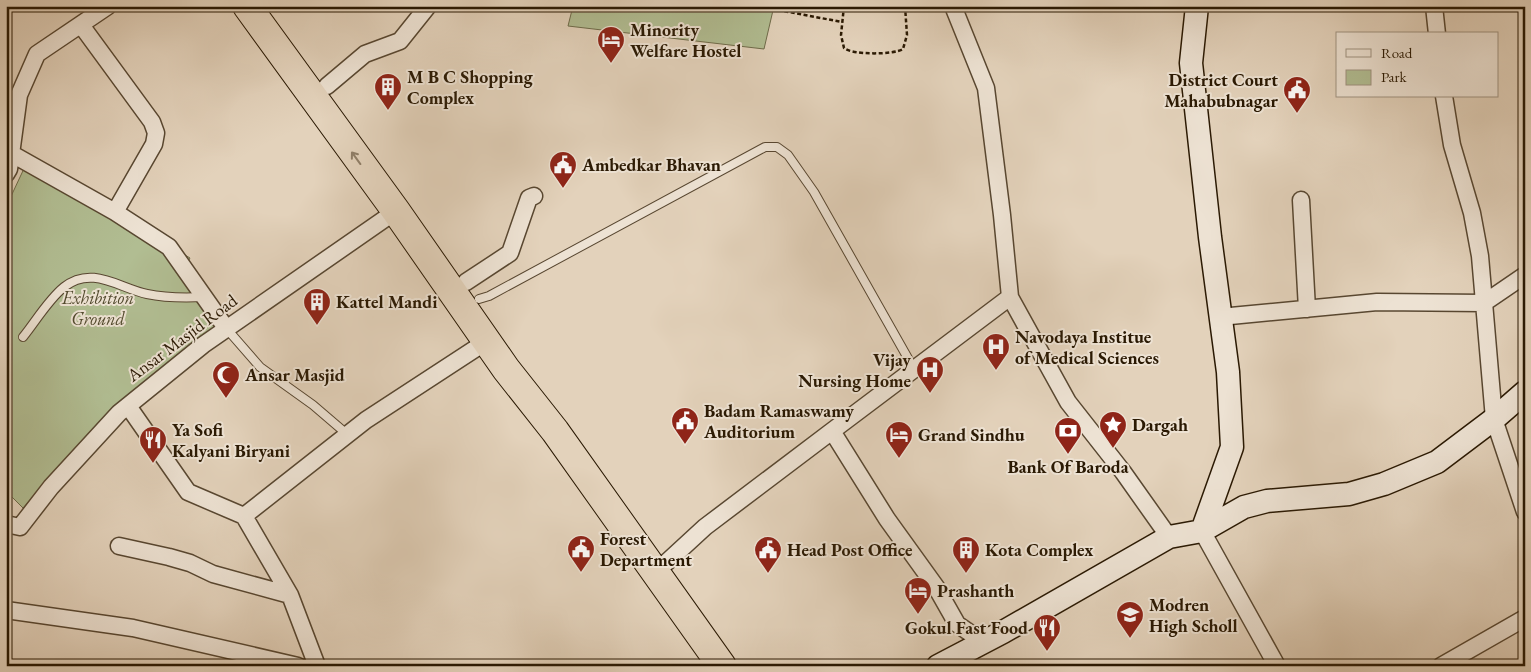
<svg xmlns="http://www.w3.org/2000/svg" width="1531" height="672" viewBox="0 0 1531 672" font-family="'EB Garamond',serif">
	<rect width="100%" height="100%" fill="#e3d2bb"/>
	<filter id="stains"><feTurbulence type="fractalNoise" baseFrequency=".004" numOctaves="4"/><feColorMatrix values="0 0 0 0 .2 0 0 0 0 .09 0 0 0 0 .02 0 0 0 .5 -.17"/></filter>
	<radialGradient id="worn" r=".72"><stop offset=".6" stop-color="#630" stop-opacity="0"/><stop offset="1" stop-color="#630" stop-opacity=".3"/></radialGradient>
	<path fill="#b1bd92" stroke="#6e6b4a" d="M573,6H774L764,49L568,26Z
		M28,160L190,258L184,269L220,327L100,424L23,508L6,491V207Z"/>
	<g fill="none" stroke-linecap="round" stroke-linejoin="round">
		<defs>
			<path id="lane" d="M479,299L489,296L765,147H777L788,155L814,192L914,369
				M226,328L260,367L313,405L348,435
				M23,337C36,321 48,300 64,287C92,265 119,288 147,294C166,298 184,298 204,297"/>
			<path id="street" d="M953,6L986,88L1002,215L1010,297L1068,402L1123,472L1169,537
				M1434,6L1437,34
				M81,25L152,122L156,133L154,144L115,212
				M327,86L365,54L400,41L428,6
				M1444,96L1452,145L1472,213L1480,256L1494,419L1525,512
				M12,154L115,212L169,247L226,328
				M6,174L9,169L19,95L37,54L108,6
				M1301,200L1307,309
				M466,282L510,253L529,198L534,196
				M1220,317L1377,302L1484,303L1525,275
				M128,406L188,492L244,516
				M832,431L1010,297
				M6,524L20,527L51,487L119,413L203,345L396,211
				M1202,531L1277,666
				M119,546L169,557L190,563L213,574L290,595
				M667,562L705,527L832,431L887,519L936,587L957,624L983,642
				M6,610L133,628L298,666
				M317,666L290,595L244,516L366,420L487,341
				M1441,666L1525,618"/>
			<path id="secondary" d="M1197,6L1191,63L1210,237L1228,372L1232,447L1202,531
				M938,666L1003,632L1169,537L1202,531L1244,507L1267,501L1349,494L1384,484L1437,462L1494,419L1525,392"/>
			<path id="highway" d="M247,6L396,211L506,369L555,431L722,666"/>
		</defs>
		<use href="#lane" stroke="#584731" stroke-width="10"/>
		<use href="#street" stroke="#584731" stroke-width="19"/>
		<use href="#secondary" stroke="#2a1903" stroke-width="25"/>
		<use href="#highway" stroke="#2a1903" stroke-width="30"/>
		<path stroke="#2a1903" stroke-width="2.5" stroke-dasharray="4 2.5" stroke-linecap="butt" d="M844,6L841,35L844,48C852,55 893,55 903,49L907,35L905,6
			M778,10L842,22"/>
		<use href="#lane" stroke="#ede2d3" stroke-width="8"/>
		<use href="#street" stroke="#ede2d3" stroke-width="16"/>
		<use href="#secondary" stroke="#ede2d3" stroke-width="22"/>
		<use href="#highway" stroke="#e3d2bb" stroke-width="28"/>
	</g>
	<defs><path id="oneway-shaft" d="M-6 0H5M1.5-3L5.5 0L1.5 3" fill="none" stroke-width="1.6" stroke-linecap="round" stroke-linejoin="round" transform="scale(1.25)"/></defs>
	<use stroke="#907f68" href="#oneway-shaft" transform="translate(356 158) rotate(-126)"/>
	<defs>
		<symbol id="hotel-pin" viewBox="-11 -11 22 30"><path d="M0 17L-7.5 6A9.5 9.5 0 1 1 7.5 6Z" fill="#8f2418" stroke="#ede2d3"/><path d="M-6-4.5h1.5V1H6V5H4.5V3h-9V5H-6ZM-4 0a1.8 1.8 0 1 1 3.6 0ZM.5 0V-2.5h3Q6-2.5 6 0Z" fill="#fff"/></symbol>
		<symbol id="building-pin" viewBox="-11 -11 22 30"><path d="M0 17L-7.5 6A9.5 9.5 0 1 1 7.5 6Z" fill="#8f2418" stroke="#ede2d3"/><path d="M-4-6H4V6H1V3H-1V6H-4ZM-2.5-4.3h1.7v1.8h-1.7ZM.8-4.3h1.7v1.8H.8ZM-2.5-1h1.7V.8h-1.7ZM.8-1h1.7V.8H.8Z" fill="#fff"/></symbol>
		<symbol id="civic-pin" viewBox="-11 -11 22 30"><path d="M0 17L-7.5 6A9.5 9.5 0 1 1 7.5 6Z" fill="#8f2418" stroke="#ede2d3"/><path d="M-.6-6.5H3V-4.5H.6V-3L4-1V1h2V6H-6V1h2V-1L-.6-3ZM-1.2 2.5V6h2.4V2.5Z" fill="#fff"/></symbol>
		<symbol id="hospital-pin" viewBox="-11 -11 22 30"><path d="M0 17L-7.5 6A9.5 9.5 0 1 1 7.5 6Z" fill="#8f2418" stroke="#ede2d3"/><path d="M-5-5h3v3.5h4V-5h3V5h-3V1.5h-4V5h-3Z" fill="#fff"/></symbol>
		<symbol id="mosque-pin" viewBox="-11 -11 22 30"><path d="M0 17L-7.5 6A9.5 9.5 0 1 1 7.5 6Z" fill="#8f2418" stroke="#ede2d3"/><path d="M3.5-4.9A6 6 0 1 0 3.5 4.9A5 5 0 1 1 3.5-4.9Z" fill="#fff"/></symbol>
		<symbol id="sight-pin" viewBox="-11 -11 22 30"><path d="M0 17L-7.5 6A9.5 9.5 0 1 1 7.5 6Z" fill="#8f2418" stroke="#ede2d3"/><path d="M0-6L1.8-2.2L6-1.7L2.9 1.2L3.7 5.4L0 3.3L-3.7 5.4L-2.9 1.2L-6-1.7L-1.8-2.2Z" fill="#fff"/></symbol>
		<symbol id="bank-pin" viewBox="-11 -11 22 30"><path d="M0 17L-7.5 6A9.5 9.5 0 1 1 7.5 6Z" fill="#8f2418" stroke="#ede2d3"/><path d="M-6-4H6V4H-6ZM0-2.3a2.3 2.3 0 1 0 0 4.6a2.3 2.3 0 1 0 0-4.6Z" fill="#fff"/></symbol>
		<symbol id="restaurant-pin" viewBox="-11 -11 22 30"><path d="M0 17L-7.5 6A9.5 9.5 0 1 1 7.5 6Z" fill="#8f2418" stroke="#ede2d3"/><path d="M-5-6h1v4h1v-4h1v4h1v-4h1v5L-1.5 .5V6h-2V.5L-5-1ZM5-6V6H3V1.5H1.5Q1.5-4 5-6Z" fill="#fff"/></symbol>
		<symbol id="school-pin" viewBox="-11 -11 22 30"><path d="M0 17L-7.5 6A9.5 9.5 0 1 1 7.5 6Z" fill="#8f2418" stroke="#ede2d3"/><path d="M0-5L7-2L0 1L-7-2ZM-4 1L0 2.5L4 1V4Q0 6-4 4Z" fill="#fff"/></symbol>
	</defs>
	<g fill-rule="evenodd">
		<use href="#hotel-pin" x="595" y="24" width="32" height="43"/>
		<use href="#building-pin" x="372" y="71" width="32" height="43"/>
		<use href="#civic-pin" x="1281" y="74" width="32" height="43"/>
		<use href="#civic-pin" x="547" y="149" width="32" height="43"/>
		<use href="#building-pin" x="301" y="286" width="32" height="43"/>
		<use href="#hospital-pin" x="980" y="331" width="32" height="43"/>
		<use href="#hospital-pin" x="914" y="354" width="32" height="43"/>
		<use href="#mosque-pin" x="210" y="359" width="32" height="43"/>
		<use href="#civic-pin" x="669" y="405" width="32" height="43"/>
		<use href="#sight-pin" x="1097" y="409" width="32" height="43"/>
		<use href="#bank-pin" x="1052" y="415" width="32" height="43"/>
		<use href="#hotel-pin" x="883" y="419" width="32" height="43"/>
		<use href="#restaurant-pin" x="137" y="424" width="32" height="43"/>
		<use href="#civic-pin" x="565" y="533" width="32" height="43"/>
		<use href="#civic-pin" x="752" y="534" width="32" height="43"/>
		<use href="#building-pin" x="950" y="534" width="32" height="43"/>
		<use href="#hotel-pin" x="902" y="575" width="32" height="43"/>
		<use href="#school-pin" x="1114" y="599" width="32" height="43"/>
		<use href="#restaurant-pin" x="1031" y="612" width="32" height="43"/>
	</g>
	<g text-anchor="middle" stroke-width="4" stroke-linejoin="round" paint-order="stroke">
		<g font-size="18" font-weight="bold" fill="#2a1903" stroke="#ede2d3" text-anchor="start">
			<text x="630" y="36">Minority<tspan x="630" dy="21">Welfare Hostel</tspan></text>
			<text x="407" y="83">M B C Shopping<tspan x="407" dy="21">Complex</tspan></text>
			<text x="1278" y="86" text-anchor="end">District Court<tspan x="1278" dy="21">Mahabubnagar</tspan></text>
			<text x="582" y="171">Ambedkar Bhavan</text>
			<text x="336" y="308">Kattel Mandi</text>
			<text x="1015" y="343">Navodaya Institue<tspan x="1015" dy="21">of Medical Sciences</tspan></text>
			<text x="911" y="366" text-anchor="end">Vijay<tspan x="911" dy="21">Nursing Home</tspan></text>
			<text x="245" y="381">Ansar Masjid</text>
			<text x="704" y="417">Badam Ramaswamy<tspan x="704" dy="21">Auditorium</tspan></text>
			<text x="1132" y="431">Dargah</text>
			<text x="172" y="436">Ya Sofi<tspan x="172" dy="21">Kalyani Biryani</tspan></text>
			<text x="918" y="441">Grand Sindhu</text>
			<text x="1068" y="473" text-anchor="middle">Bank Of Baroda</text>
			<text x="600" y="545">Forest<tspan x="600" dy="21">Department</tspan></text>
			<text x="787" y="556">Head Post Office</text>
			<text x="985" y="556">Kota Complex</text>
			<text x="937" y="597">Prashanth</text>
			<text x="1149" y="611">Modren<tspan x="1149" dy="21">High Scholl</tspan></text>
			<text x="1028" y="634" text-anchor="end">Gokul Fast Food</text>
		</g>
		<g font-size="18" font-style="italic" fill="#524a2e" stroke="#ede2d3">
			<text x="98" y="304">Exhibition<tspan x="98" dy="21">Ground</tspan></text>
		</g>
		<g font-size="18" fill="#2a1903" stroke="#ede2d3">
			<text transform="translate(182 338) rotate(-37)" y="6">Ansar Masjid Road</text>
		</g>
	</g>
	<rect width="1531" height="672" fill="none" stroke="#e3d2bb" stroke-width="25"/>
	<rect x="8" y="8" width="1516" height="657" fill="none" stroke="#2a1903" stroke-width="2.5"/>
	<rect x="12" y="12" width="1506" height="647" fill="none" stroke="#2a1903"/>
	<rect x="1336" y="32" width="162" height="65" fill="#ede2d3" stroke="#9f9280"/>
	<rect x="1346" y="49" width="25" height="8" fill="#ede2d3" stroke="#9f9280"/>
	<text x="1381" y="58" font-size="15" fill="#2a1903">Road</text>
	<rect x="1346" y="70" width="25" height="15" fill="#b1bd92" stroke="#9f9280"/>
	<text x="1381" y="82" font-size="15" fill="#2a1903">Park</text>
	<rect width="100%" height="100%" filter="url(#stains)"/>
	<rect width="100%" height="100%" fill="url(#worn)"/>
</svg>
